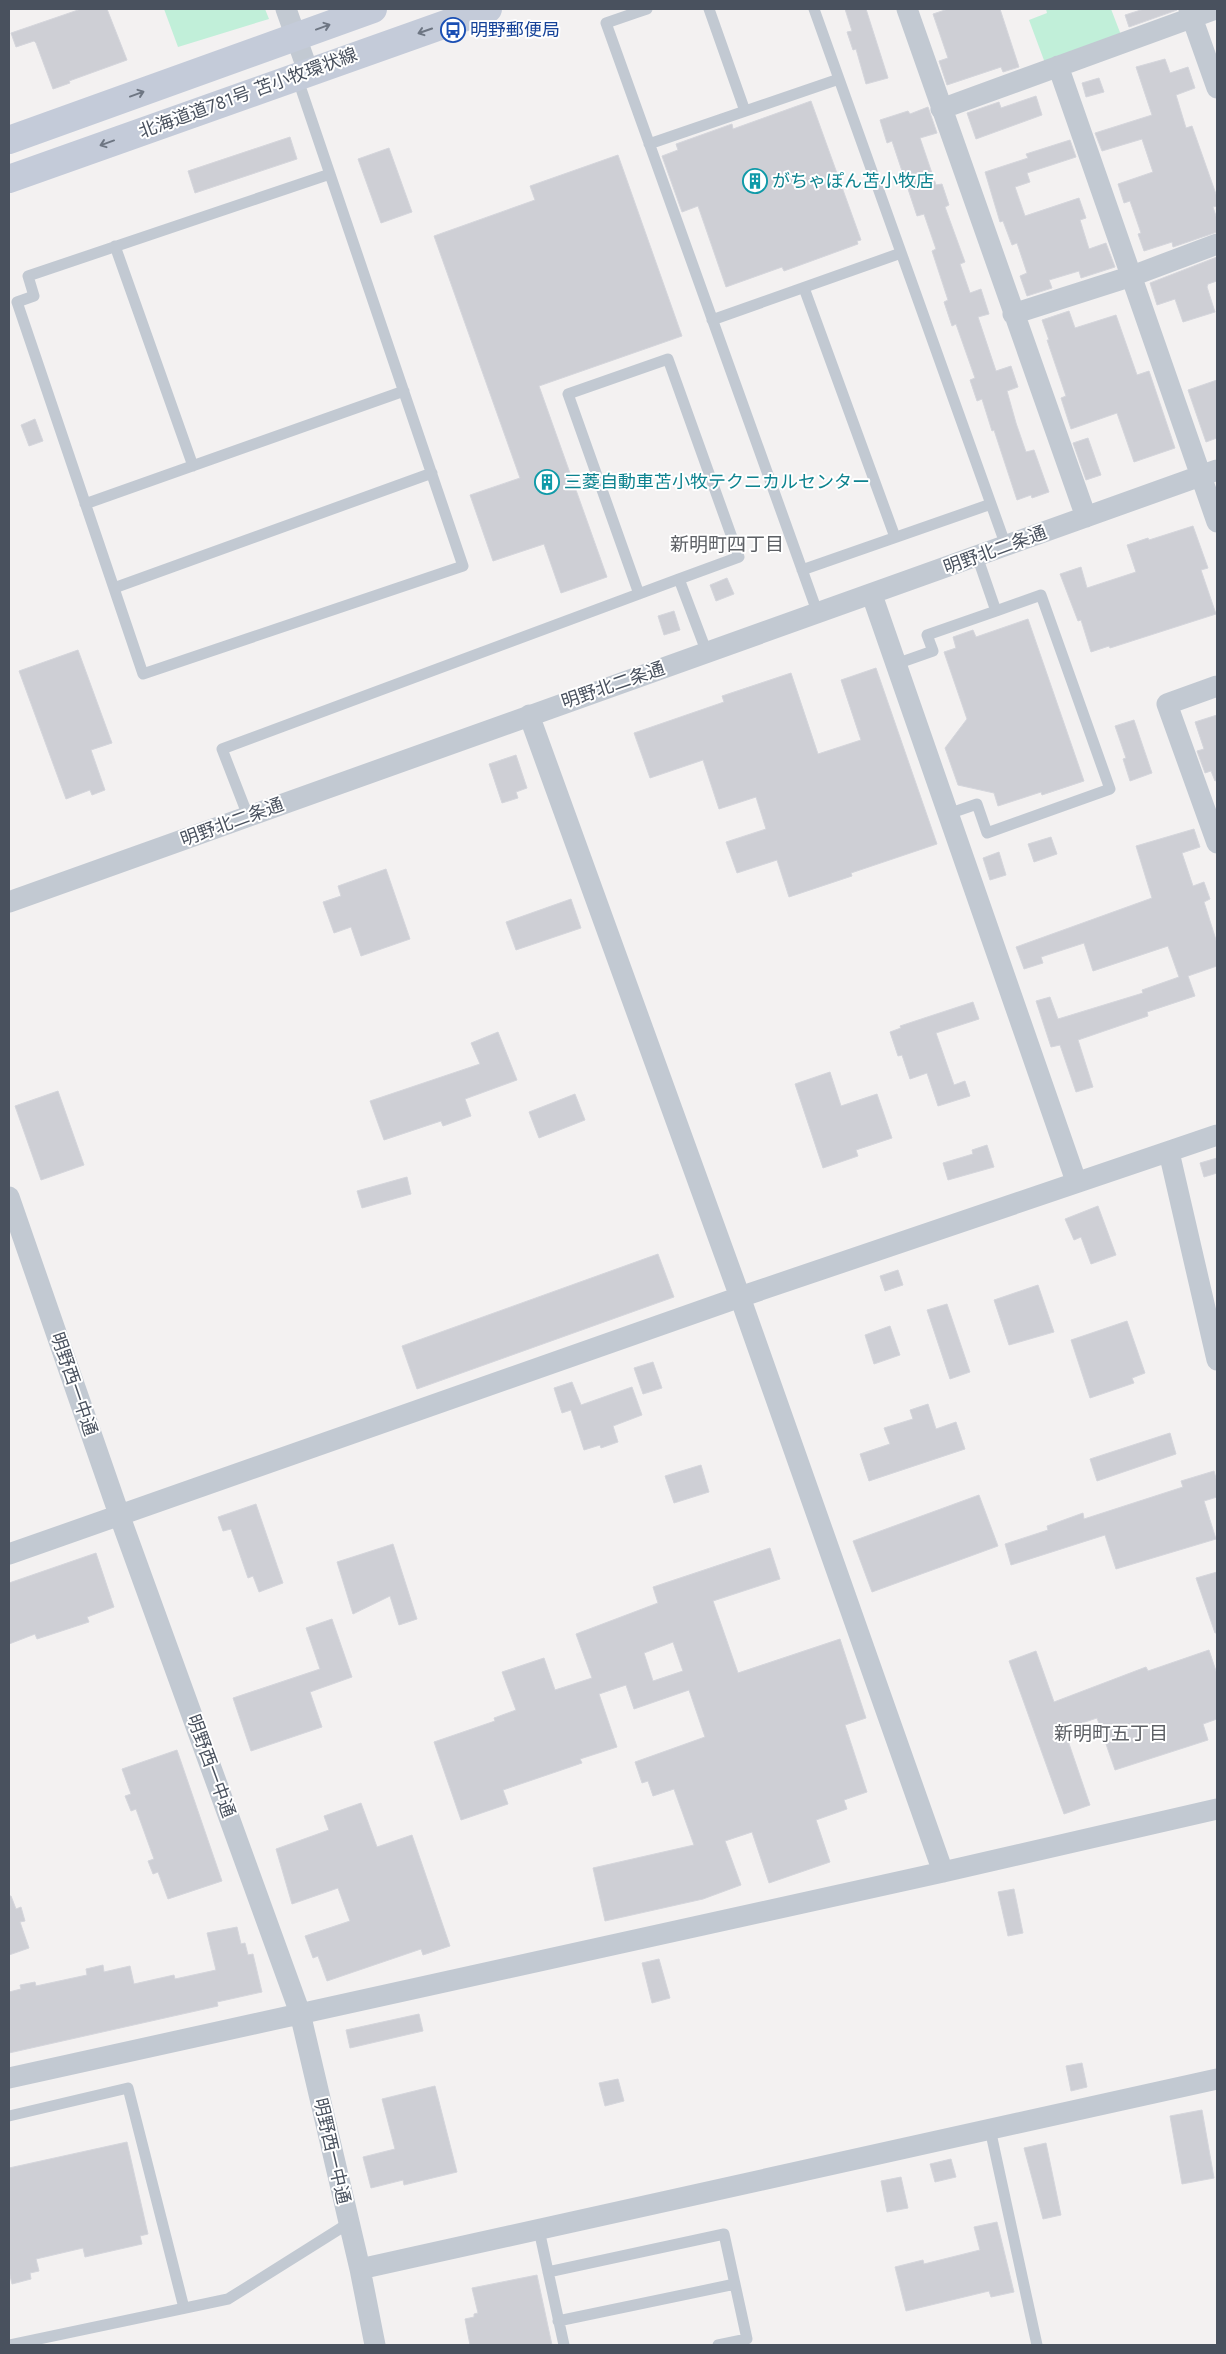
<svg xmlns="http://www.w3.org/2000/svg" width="1226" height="2354" viewBox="0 0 1226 2354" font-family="Jost,'Noto Sans JP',sans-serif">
	<rect width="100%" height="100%" fill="#f3f1f1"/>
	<path fill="#c1efd9" d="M164,9H265L269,19L178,47Z
		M1046,9H1111L1121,35L1045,63L1029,20L1047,13Z"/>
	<path fill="#cecfd5" stroke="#d5d6dc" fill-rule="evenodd" d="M81,9H107L127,60L69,81L70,83L53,89L36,43L34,41L16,47L11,33Z
		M845,9H866L888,78L866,84L856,49L853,50L847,32L852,31Z
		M948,9H1000L1019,67L1003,72L1001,67L947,85L939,61L948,58L933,14Z
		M1144,9H1177V10L1129,27L1125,15Z
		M1165,59L1170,73L1188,67L1195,88L1176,95L1186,128L1192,126L1217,197V206L1213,207L1217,219V232L1173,247L1172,242L1144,251L1138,234L1141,233L1130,201L1124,203L1118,184L1153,172L1142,139L1102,151L1095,133L1152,115L1136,67Z
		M1099,78L1104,92L1086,97L1082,83Z
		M1036,96L1042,115L976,139L967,113L999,102L1001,108Z
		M811,101L861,240L857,241L858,244L784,271L782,267L726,287L698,206L682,212L662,156L678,150L676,144L732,124L733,129Z
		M928,107L937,133L920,138L936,185L942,184L949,205L945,207L965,262L960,264L970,293L981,289L989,314L978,317L996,371L1011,366L1018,387L1007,391L1016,423L1026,452L1034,450L1049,492L1032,498L1031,495L1017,500L994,430L992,431L982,399L977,401L970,380L975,378L956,324L952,326L944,302L948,300L932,251L936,249L924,214L917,216L892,141L887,143L880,120L908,111L910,114Z
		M290,137L297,159L195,193L188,171Z
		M1070,140L1076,157L1027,173L1030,182L1015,187L1025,216L1079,198L1086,218L1080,220L1089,249L1106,243L1115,267L1081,278L1079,271L1049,280L1052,288L1027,296L1020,276L1027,273L1017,243L1012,245L1003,221L1000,222L985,172L1028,158L1026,154Z
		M389,148L412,212L381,223L358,159Z
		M618,155L682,336L539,386L607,577L561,593L544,544L493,561L470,495L520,478L434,236L535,200L530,186Z
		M1217,257V281L1208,284L1207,287L1215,312L1183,322L1175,299L1157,305L1150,283Z
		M1069,311L1075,328L1116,315L1137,375L1149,371L1175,448L1134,462L1117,413L1071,429L1061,398L1066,396L1047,340H1049L1042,320Z
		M1217,380V438L1206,442L1188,390Z
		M35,419L43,441L29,446L21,425Z
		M1088,438L1101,475L1086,480L1073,443Z
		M1193,526L1208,568L1201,570L1216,614L1110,648L1109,646L1091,652L1081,620L1078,621L1060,574L1081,567L1087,588L1136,572L1127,545L1148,538L1149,540Z
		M727,578L734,594L716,601L710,585Z
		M674,611L680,630L664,635L658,616Z
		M1028,619L1084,781L1042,795L1041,792L998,806L994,793L958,785L945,748L967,719L944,652L956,648L953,637L973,630L976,637Z
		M78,650L112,743L91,750L105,790L92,795L90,790L66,799L19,671Z
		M876,668L937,844L851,873L852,876L789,897L777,860L737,873L726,842L766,829L756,797L719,809L703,760L650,778L634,733L724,702L722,696L791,673L818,754L861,740L841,680Z
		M1217,715V780L1215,781L1211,771L1205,773L1197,751L1204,749L1195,722Z
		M1134,720L1152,773L1130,781L1123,759L1126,758L1115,726Z
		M516,755L527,788L516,792L518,798L502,803L489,764Z
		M1194,829L1200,847L1182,853L1193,886L1204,882L1210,899L1204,902L1217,943V966L1188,976L1195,996L1147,1012L1148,1016L1078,1040L1093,1087L1076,1092L1060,1045L1051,1047L1036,1001L1050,997L1058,1019L1143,993L1142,990L1179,977L1168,946L1093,971L1084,943L1041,957L1043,963L1024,969L1016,947L1152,898L1136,846Z
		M1051,837L1057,854L1034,862L1028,844Z
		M999,852L1006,875L990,880L983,858Z
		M386,869L410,939L361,956L351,927L334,933L323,902L341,896L338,886Z
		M571,899L581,928L516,950L506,922Z
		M973,1002L979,1019L936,1033L954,1085L965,1081L970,1096L938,1106L927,1073L910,1079L902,1055L898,1056L890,1032L901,1028L900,1026Z
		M498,1032L517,1080L465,1099L471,1116L443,1126L441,1121L384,1140L370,1101L480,1064L471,1043Z
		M830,1072L841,1106L877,1094L892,1138L856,1150L858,1156L823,1168L795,1084Z
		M58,1091L84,1165L41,1180L15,1106Z
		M575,1094L585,1120L539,1138L529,1112Z
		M987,1145L994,1167L948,1180L943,1163L973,1154L972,1150Z
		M1217,1158V1173L1204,1177L1200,1163Z
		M407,1177L411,1194L362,1208L357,1191Z
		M1098,1206L1116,1255L1091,1264L1081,1237L1074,1240L1065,1219Z
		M658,1254L674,1297L417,1389L402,1346Z
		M898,1270L903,1285L885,1291L880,1276Z
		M1038,1285L1054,1332L1009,1345L994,1300Z
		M947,1304L970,1372L950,1379L927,1310Z
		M1127,1321L1145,1373L1132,1378L1134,1383L1090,1398L1071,1340Z
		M890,1326L900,1355L874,1364L865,1335Z
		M653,1362L662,1388L643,1394L634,1368Z
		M572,1382L581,1405L632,1387L642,1415L613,1426L618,1442L601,1448L600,1445L584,1450L571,1410L562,1413L554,1388Z
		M928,1404L936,1429L956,1422L965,1449L869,1481L860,1454L890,1444L884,1428L913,1419L910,1410Z
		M1170,1433L1176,1454L1097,1481L1090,1459Z
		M701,1465L709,1492L674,1503L665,1476Z
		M1214,1471L1217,1482V1497L1204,1501L1216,1539L1116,1569L1105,1535L1011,1565L1005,1544L1048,1530L1047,1526L1083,1513L1084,1519L1183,1487L1181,1481Z
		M979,1495L998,1546L872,1592L853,1541Z
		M256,1504L283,1583L259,1592L253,1576L248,1578L231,1529L223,1531L218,1517Z
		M393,1544L417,1619L399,1625L390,1596L353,1614L337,1562Z
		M770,1548L780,1579L713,1601L738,1673L840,1639L866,1718L845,1725L867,1792L844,1800L847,1809L816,1820L830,1862L769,1883L752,1832L725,1841L741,1885L703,1899L605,1921L593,1868L694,1845L674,1789L653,1796L648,1781L642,1783L635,1762L705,1737L689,1690L634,1709L626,1685L599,1694L617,1747L580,1759L582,1763L503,1790L508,1804L461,1820L434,1742L495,1721L494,1718L516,1710L502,1672L544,1658L555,1690L592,1678L576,1634L658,1603L653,1587ZM673,1642L683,1671L653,1681L644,1653Z
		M96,1553L114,1607L87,1617L89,1622L37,1639L35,1634L9,1644V1583Z
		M1217,1572V1633H1215L1196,1578Z
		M332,1619L352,1677L310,1692L322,1727L251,1751L233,1698L320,1669L306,1628Z
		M1209,1650L1217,1674V1719L1203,1724L1208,1740L1115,1770L1097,1718L1064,1729L1090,1805L1064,1814L1009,1661L1036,1651L1054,1702L1146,1667L1148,1671Z
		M177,1750L222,1881L168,1899L158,1872L153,1874L148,1861L154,1859L136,1809L131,1811L125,1796L131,1794L122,1769Z
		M361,1803L377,1847L412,1835L450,1946L423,1955L421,1949L327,1981L318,1956L313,1958L305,1936L350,1921L338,1888L292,1904L276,1849L329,1830L324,1816Z
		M1014,1889L1023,1933L1008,1936L998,1892Z
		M9,1896H11L16,1909L21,1907L25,1921L20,1922L29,1948L9,1955Z
		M237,1927L241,1944L245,1943L248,1955L253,1954L262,1992L217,2002L218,2006L9,2053V1992L21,1989L20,1985L35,1982L36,1986L87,1975L86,1969L103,1965L104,1972L130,1966L134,1984L174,1975L175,1979L216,1970L207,1933Z
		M659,1959L670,1998L652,2003L642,1963Z
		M419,2014L423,2031L350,2048L346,2030Z
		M1082,2063L1087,2087L1071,2091L1066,2066Z
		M618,2079L624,2101L605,2106L599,2083Z
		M435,2086L457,2172L404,2185L403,2180L371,2188L363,2157L395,2149L382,2099Z
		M1202,2110L1214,2178L1182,2184L1170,2116Z
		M127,2142L148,2234L140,2236L142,2244L85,2257L83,2248L36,2259L39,2271L30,2273L31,2279L12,2284L9,2271V2168Z
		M1046,2143L1061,2215L1043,2219L1024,2148Z
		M951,2159L956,2177L935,2182L930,2164Z
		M901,2177L908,2208L887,2212L881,2181Z
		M997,2222L1014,2292L991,2297L989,2291L906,2311L895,2267L923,2260L924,2264L980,2250L974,2227Z
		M537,2275L552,2345H470L465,2319L474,2317V2314L478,2313L472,2288Z"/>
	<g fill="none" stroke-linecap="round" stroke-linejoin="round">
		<path stroke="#c2c9d2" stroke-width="11" d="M633,9L635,13L606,23L818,614
			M709,9L745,111
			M814,9L1006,546
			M635,13L647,9
			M297,77L463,566L143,674L17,302L34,296L28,276L330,174
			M649,144L839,79
			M115,246L193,466
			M804,288L895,537
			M712,320L901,253
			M85,504L404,391
			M802,570L991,504
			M114,588L432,473
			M639,594L568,394L668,359L739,557L679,579
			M896,664L933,651L927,635L996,611
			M948,814L977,804L987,833L1110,789L1041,595L996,611L977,556
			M248,816L222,749L679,579L707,653
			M9,2116L128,2088L184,2308
			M990,2129L1037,2345
			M539,2230L564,2345
			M548,2272L724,2234L747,2339L718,2345
			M558,2321L735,2284
			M10,2345L228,2299L349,2223"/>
		<path stroke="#c2c9d2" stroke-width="21" d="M286,9L308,71
			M907,9L1086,517
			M1189,9L1217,88
			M1058,66L1217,522
			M941,109L1216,9
			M1013,314L1132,276L1217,244
			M872,595L1076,1181
			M1217,686L1167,704L1217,843
			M529,715L740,1297L943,1872
			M9,902L1217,470
			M1169,1152L1217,1360
			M9,1197L120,1517L300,2013L360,2269L375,2345
			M9,1554L740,1297L1217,1135
			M9,2078L943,1872L1217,1809
			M360,2269L1217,2079"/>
		<path stroke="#c4cbd9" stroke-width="28" d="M9,140L373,9
			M9,179L488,9"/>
	</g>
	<defs><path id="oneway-shaft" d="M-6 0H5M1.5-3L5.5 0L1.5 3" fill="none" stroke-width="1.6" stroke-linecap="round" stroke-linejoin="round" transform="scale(1.25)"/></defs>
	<g stroke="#6e7683">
		<use href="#oneway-shaft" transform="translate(323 27) rotate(-20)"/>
		<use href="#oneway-shaft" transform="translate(425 31) rotate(161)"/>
		<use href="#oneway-shaft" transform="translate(137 94) rotate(-20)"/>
		<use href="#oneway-shaft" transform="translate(107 143) rotate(160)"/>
	</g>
	<defs>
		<symbol id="bus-ring" viewBox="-11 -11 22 22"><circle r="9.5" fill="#fff" stroke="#1a4fb4" stroke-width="1.5"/><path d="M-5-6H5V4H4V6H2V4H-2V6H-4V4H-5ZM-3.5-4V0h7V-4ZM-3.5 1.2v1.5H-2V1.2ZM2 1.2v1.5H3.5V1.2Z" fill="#1a4fb4"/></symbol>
		<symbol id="building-ring" viewBox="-11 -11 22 22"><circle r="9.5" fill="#fff" stroke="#0f9aa8" stroke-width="1.5"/><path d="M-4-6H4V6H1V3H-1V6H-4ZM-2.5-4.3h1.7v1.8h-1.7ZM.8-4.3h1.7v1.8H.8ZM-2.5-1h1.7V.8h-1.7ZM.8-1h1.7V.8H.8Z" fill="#0f9aa8"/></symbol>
	</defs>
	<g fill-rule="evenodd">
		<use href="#bus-ring" x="439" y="16" width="28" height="28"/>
		<use href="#building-ring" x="741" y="167" width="28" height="28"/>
		<use href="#building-ring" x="533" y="468" width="28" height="28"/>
	</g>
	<g text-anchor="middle" stroke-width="4" stroke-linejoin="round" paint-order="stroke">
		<g font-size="18" fill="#164399" stroke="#fff" text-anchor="start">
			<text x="470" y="36">明野郵便局</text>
		</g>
		<g font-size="18" fill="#49515e" stroke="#fff">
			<text transform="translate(248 93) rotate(-20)" y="6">北海道道781号 苫小牧環状線</text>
			<text transform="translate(995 550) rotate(-20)" y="6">明野北二条通</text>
			<text transform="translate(613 685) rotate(-19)" y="6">明野北二条通</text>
			<text transform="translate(232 822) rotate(-20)" y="6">明野北二条通</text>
			<text transform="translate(74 1384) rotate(71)" y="6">明野西一中通</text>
			<text transform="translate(211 1766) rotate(70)" y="6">明野西一中通</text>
			<text transform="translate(332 2151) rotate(77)" y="6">明野西一中通</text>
		</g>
		<g font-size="18" fill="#0d838f" stroke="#fff" text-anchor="start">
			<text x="772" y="187">がちゃぽん苫小牧店</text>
			<text x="564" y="488">三菱自動車苫小牧テクニカルセンター</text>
		</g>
		<g font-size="19" fill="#5d6065" stroke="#fff">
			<text x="727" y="551">新明町四丁目</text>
			<text x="1111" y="1740">新明町五丁目</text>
		</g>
	</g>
	<rect width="1226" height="2354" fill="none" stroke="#49515e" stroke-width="20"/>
</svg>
